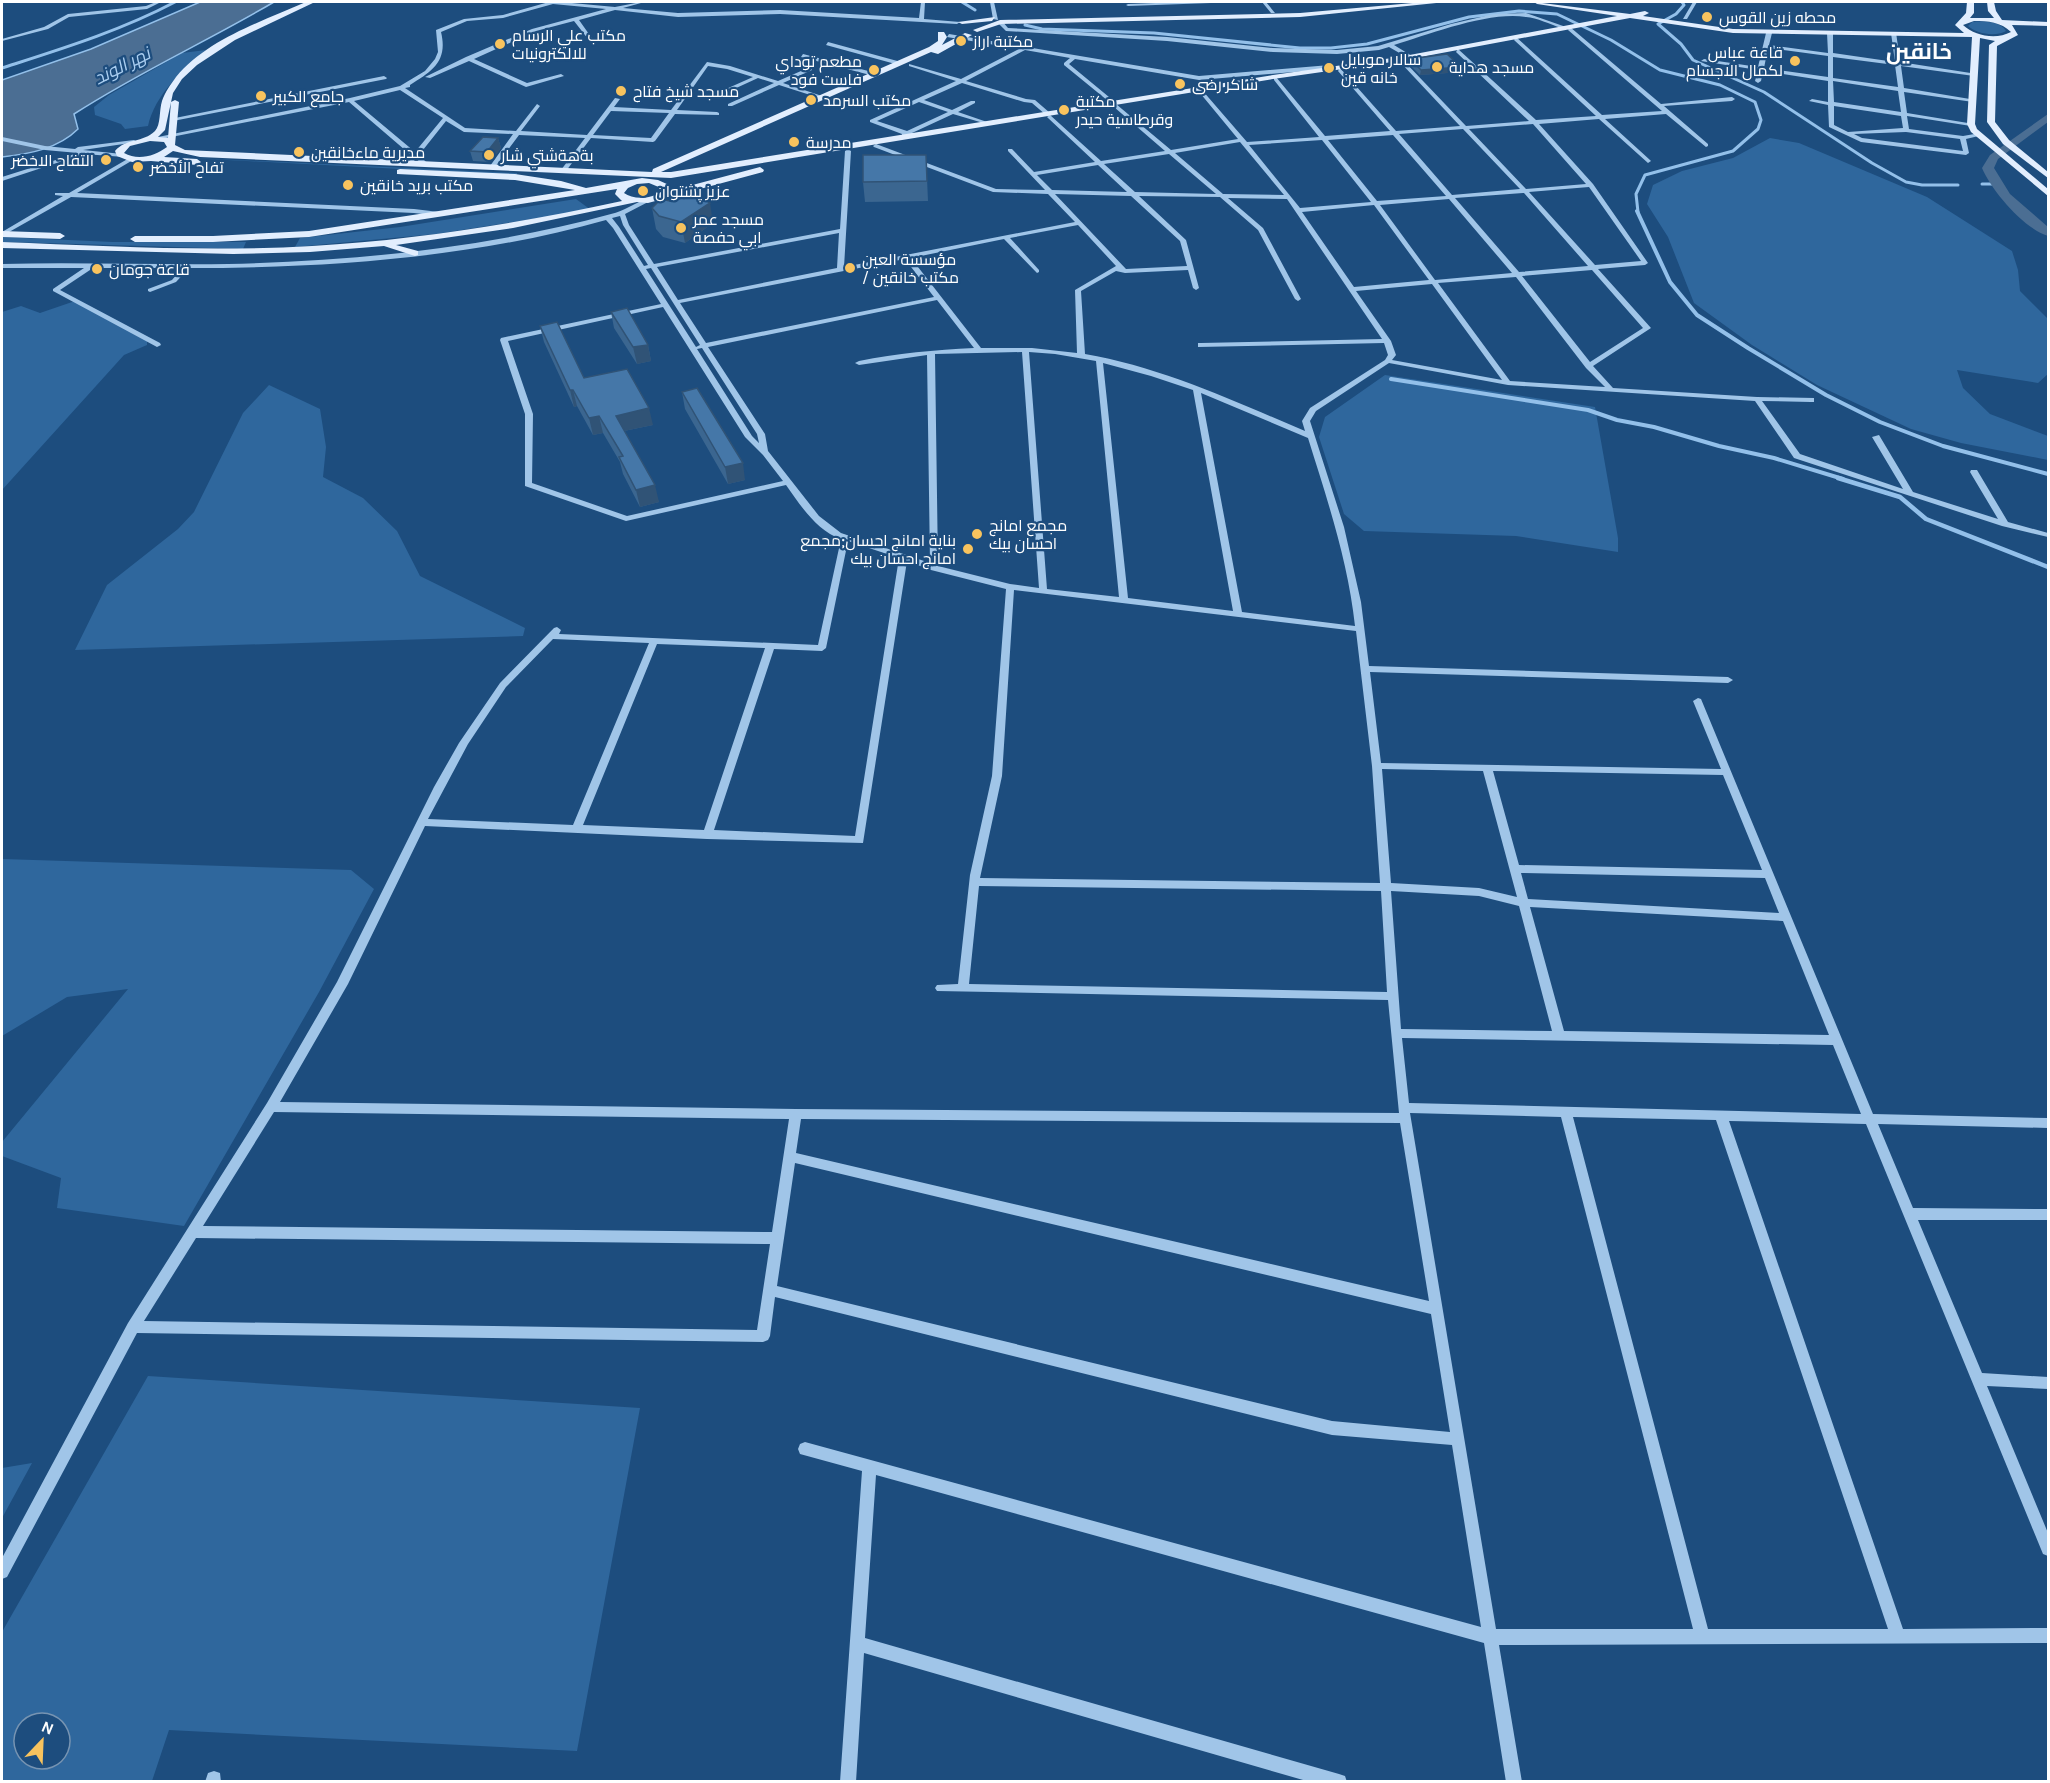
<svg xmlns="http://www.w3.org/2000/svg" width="2050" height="1783" viewBox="0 0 2050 1783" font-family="Karla,Cairo,sans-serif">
	<rect width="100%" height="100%" fill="#1d4d7e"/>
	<path fill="#2f679d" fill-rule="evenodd" d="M1972,22C1983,21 2000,21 2006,31C1995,37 1977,34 1968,26Z
		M206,50C182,70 155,95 148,126L125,129L121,124L95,115L94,107L109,95L182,53Z
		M1770,138L1799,143L1927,197L2012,251L2018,270L2020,291L2048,319V374L2038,383L1957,370L1963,388L1990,414L2048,436V460L1961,443L1911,429L1817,385L1752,345L1694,303L1668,237L1647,204L1653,185L1682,171L1733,158Z
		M170,157L517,173V175Z
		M576,199L591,210L436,234L295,247L300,238L400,227Z
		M2,237L113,242H246L243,249L9,242H2Z
		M75,301L147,337V345L124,355L2,490V312L21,306L40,313Z
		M1385,375L1595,407L1618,538V552L1516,536L1364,531L1344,514L1319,437L1325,417Z
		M269,385L320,409L326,447L323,477L363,498L397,531L420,576L525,628L523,636L75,650L107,585L178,529L194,512L243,413Z
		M2,859L351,870L374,889L319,992L184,1226L57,1208L61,1178L2,1156V1142L128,989L67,997L2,1036Z
		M148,1376L640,1408L577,1751L169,1730L152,1781H2V1632ZM24,1723H60V1759H24Z
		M32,1463L2,1518V1468Z"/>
	<path fill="#4b6e93" stroke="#93c0ea" stroke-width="1.5" d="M200,2H274C208,41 139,72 74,114L78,129C58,149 29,154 2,157V80L91,49Z"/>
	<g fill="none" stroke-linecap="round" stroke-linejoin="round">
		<path stroke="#93c0ea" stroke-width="3" d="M962,2L975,10
			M1682,2L1684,5L1676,14L1658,24L1681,44L1693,60L1764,92L1872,163L1906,182L1922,185H1958
			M1025,25L1042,29L1154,33L1300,48H1331L1367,44L1469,17L1519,11L1557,14L1611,40L1660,70L1720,85L1755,102L1761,120L1758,129L1733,151L1645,175L1636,194L1638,212
			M2,68C61,49 120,31 175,2
			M1982,184H1994"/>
		<path stroke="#93c0ea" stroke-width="4" d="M1637,211L1670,282L1697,315L1748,348L1826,395L1880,422L1943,446L2048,474
			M1391,379L1588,410L1617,420L1654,427L1719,446L1774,458L1843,479"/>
		<path stroke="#93c0ea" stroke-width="4.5" d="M1838,478L1900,497L1926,519L2048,567"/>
		<path fill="#4b6e93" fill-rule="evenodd" d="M2048,114V122L1998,159L1994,168L2010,194L2048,227V236C2023,228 1992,191 1982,168L1990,155Z"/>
		<path fill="#a0c5e8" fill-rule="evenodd" d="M156,2H161L147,9L69,17L48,29L2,41V39L44,27L68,14L146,6Z
			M549,2H561L615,7L641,2V3L623,8L678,13L780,10L919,18L921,2H925L924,19L960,22L957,24L780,14L678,17L615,10L579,20L596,44H592L574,21L536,31L474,59L527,83L561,74L564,76L526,87L469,61L430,78L425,77L466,57L532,29L606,9L553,4L503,18L467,21L441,32C448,61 433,71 410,85V87L405,88L465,128L516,131L537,104L540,106L521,131L587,135L615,98L620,99L614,107L671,110L707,62L730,66L778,81L808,68H812V70L783,83L834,100L829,101L779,85L732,106H728V104L774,83L758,78L721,95H717V93L753,77L727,69L708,66L677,110L717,112L719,113V115L675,114L655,141L653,142L591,138L566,171L564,172L561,170L585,138L519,135L495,167L493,168L490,166L513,134L464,132L446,121L419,155L427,163L424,165L416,159L414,161H410L412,156L349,102L156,140L153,138L350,98L400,86L425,71L435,59L438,52L436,30L464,19L503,15ZM400,90L443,118L415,152L354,101ZM611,111L669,113L651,138L593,135Z
			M990,2H994L998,20L993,19Z
			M1183,2H1213L1211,3L1128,6L1126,5L1128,4Z
			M1262,2H1266L1275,13H1271Z
			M1693,2H1697L1687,19H1683Z
			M1526,13L1566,27L1561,28C1550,24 1537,18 1526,17C1489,11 1430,34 1394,45L1412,56L1410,59L1389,47L1379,50L1337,54L1273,52L1167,41L1006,31L997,22L1002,21L1008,28L1167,37L1273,48L1337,50L1378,46L1451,24L1494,14Z
			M1570,27L1661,104L1732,97L1735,99L1732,101L1664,106L1708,144V146L1706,147L1666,114L1605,119L1650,160L1651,161L1648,163L1599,119L1539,124L1593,184L1648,263L1645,265L1598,269L1651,328L1593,366L1613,388L1757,397L1814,398V402H1811L1762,401L1800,454L1903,489L1872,437L1879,435L1913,492L1998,519L1970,472L1971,470H1977L2008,522L2048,533V537L2002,526L1794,458L1755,401L1508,385L1389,363L1316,411L1310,421L1344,527L1361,602L1369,666L1728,677L1733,680L1728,683L1370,672L1381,763L1721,769L1693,701L1698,698L1701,699L1873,1114L2048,1118V1128L1878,1124L1913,1208L2048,1209V1220H1918L1982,1373L2048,1377V1389L1987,1386L2048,1533V1556L2043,1554L1866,1124L1729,1121L1903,1629L2048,1628V1643L1499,1645L1522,1782H1506L1484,1643L876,1475L865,1638L1339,1774L1345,1776L1347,1782H1310L864,1653L856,1782H840L862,1471L800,1454L798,1449L800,1444L805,1442L1481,1627L1452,1445L1332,1435L775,1297L770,1336L768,1340L763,1342L137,1333L7,1577L2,1579V1558L128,1323L267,1103L337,982L434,787L459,743L500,683L554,628L557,627L561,630L559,634L818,645L841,539C817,531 800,505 786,485L626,521L525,486V414L500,340L501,338L661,304L613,228L606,220C472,258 327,268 189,268L176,282L150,292L148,291V289L172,280L182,268H93L60,290L160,343L161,345L157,347L53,291V289L84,268H2V264C77,262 153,265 228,264C357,261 486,248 611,214C624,211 635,203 648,198L650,199V201L625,214L629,225L654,264L840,229L845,151L848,149L851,151L844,267L1075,222L1048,194L993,192L874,147L873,146L876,144L996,189L1045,190L1008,151V149H1012L1034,172L1095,162L1048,118L1047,117L1050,115L1101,161L1165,151L1114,107L1113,106L1116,104L1171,150L1238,139L1200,93L1199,92L1202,90L1247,142L1319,137L1274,80V78L1276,77L1325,136L1390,131L1338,71L1340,68L1396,131L1460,126L1400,62L1402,59L1466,126L1529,121L1456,52L1458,49L1536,120L1596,116L1514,40L1516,37L1602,115L1662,111L1568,30ZM1533,124L1586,184L1526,189L1469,129ZM1463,129L1520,189L1452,195L1399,134ZM1393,135L1446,196L1377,201L1328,140ZM1322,140L1371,202L1300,208L1249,145ZM1240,142L1284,195L1223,194L1175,153ZM1169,154L1216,194L1135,192L1104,164ZM1098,165L1127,192L1052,190L1037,175ZM1589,187L1641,261L1595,265L1529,192ZM1523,193H1524L1588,266L1519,272L1455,198ZM1055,194L1131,196L1180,241L1187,266L1126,269ZM1139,196L1220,197L1258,230L1295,299L1298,301L1301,299L1263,228L1228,198L1287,199L1382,339L1201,343H1198V347L1384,343L1388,355L1385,360L1310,408L1302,421L1305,431C1234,401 1161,367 1085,354L1081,291L1116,271L1125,273L1188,270L1193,288L1196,290L1199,288L1186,240ZM1449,199L1512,273L1435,280L1380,205ZM1374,205L1429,280L1354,287L1302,212ZM620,216L623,225L648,265L644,266L619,227L612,218ZM1078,225L1116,266L1075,290L1077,353L1032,348H981L911,258L1004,239L1037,273L1039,272V270L1010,238ZM839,233L837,268L678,300L657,267ZM905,259L934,297L706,343L680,303ZM651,268L700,345L696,347L646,269ZM1592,270L1643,328L1590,362L1522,276ZM1516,277L1586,368L1605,387L1510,381L1438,283ZM1432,284L1502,380L1392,360L1396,355L1391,341L1356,291ZM937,300L974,348C935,350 897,353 859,361L855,363L859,365L927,355L930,563L841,533L819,516L768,451L765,434L708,347ZM663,307L745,437L763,455L783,481L627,516L532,483L533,414L508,341ZM702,348L757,434L759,443L752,436L697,349ZM1022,352L1039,588L1010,584L938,566L935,354ZM1029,352L1055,354L1096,361L1119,597L1047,589ZM1103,363L1151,376L1193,390L1233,611L1128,598ZM1201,393L1308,438C1327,499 1348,561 1355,626L1242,612ZM848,541L899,558L855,836L714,830L774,649L822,651L826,648ZM907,561L931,570L1006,589L992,776L970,875L958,984L937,985L935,988L937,991L1388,1000L1399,1113L796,1109L280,1102L348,984L425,826L707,839L863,843ZM1014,590L1356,631L1372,766L1380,883L980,878L1002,776ZM553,639L649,643L573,825L428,819L468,744L506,687ZM657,644L765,648L704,830L583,825ZM1382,769L1483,771L1517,897L1479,888L1391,883ZM1493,771L1723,775L1762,870L1519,865ZM1521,873L1765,878L1779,913L1528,899ZM979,886L1381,891L1387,992L969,984ZM1391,891L1479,896L1519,906L1552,1031L1401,1029ZM1530,907L1783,921L1829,1035L1564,1031ZM1402,1038L1833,1045L1861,1114L1409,1103ZM274,1112L789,1119L772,1232L203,1226ZM1410,1113L1561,1117L1693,1629H1496ZM1573,1117L1716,1120L1888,1629H1708ZM801,1119L1400,1123L1429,1301L796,1153ZM795,1163L1431,1314L1450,1432L1332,1421L777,1286ZM196,1238L770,1244L757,1330L144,1321Z
			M1769,31L1772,33L1769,45L1828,53L1827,33L1830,31L1833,33V53L1895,62L1891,33L1896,32L1900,62L1977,74L1974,76L1901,66L1904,88L1976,100L1973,102L1904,92L1907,113L1974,124L1971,126L1907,116L1909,129L1963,136L1980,133L1983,135L1966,139L1969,153L1966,155L1861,142L1829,127L1828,105L1809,101L1812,99L1828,102V81L1763,71L1761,81L1758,83L1755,81L1758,70L1701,61L1704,59L1758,67L1766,33ZM1768,48L1828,56V77L1764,68ZM1833,57L1895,65L1898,87L1833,78ZM1833,81L1898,91L1901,112L1834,102ZM1834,106L1901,116L1903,128L1848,132L1834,125ZM1906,132L1960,139L1963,151L1862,138L1854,134Z
			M949,34L1199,76L1330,65L1333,67L1330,69L1199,80L1075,59L1069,64L1115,102L1116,103L1113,105L1064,65V63L1070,58L1025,50L966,81L1026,99L1035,100L1050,113V115H1046L1032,103L1024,102L962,83L924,100L952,110L971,101H975V103L958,112L990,123V125L953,114L912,133L917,136L914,138L902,136V134L870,122V120L956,81L909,66V64L961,79L1019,49L947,37ZM919,102L948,112L907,131L877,121Z
			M828,42L901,62L902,63L899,65L826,45Z
			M803,54L876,73L877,74L874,76L801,57Z
			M384,76L387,78L386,79L173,121L170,119Z
			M2,137L45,146L75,149L78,147L134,140L137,142L83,150L122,154L125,156L124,157L84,154L2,181V177L78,153L45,150L2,141Z
			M131,157L134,159L133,160L77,193L414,209L439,212L442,214L439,216L414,213L71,197L2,236V232L63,196L55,195V193H69Z
			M214,1771L220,1773L221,1782H205L208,1773Z"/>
		<path fill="#e2eefe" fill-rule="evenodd" d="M306,2H315L235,40L197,65L182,79L173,93L165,130L158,137L168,138L171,102L175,100L179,102L175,145L185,150L652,172L653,169L929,47L938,41V32H944L947,37L942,45L965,33L972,35L938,54L931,52L661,172H671L1273,75L1399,57L1617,16L1537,4L1534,2L1630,14L1645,11L1649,13L1643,16L1733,29L1964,33L1955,25L1966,13L1967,2H1974V13L1970,18H1994L1988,11L1987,2H1994L1996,11L2002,20L2048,22V26L2012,25L2018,35L1997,46L1995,122L2009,140L2048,172V178L2003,144L1987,122L1989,45L1995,41L1980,38L1975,124L1977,129L2048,189V196L1971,132L1967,124L1972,37L1733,33L1630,18L1399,61L1273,79L671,178L200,157L173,151L164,157L197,159L201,162L197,165L151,161L132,162L117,156L115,151C126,138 143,143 155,131C161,125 159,110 162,101C165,92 171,84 176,77C207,39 263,21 306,2ZM1974,21C1988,21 2001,22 2011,32C1996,40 1975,36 1963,25ZM150,141L164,142L167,147C155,156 138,161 124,153L130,146Z
			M1424,2H1446L1300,17L1001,24L977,32L973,30L1000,20L1300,13Z
			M995,17L992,21L962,24L958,22Z
			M760,167L764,170L763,172L648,203L637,202L513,228L396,245L418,251V255L415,256L384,246L310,252L233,254L2,248V242C105,246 209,252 312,246C417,240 520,223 622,201L615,194L617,189L309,237L213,242H135L130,239L135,236H213L309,231L575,190L515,180L397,174V170L400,169L515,174L561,181L586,188L642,178L658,180L669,185L670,191ZM637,184L649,183L661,188V192C651,199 633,200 624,193L628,188Z
			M2,231L60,233L65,236L60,239L2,237Z"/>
	</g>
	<path fill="#3b6690" d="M1410,59L1461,67V72L1420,75L1409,64Z
		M498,138L501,148L490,162L473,161L470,151Z
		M926,155L928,201L865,202L863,182Z
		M652,208L713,223L685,243L663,237L656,229Z
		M611,312L648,345L651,361L637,364L614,328Z
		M540,326L584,378L653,425L624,431L659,502L640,507L623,474L620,462L603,433L593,435L577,406L574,407L544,342Z
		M682,392L745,480L728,484L685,409Z"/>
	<path fill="#305376" d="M1461,67V72L1420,75L1421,70Z
		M498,138L501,148L490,162L487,152Z
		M710,203L713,223L685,243L681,222Z
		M648,345L651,361L637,364L633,347Z
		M570,390H573L577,406L574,407Z
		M649,408L653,425L619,432L616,416Z
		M599,416L603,433L593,435L589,418Z
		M743,463L745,480L728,484L725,467Z
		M655,485L659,502L640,507L636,490Z"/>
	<path fill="#4577a8" stroke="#305376" stroke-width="1.5" d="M1447,54L1461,67L1421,70L1410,59Z
		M483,137L498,138L487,152L470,151Z
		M863,155H926L927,181L863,182Z
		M690,192H698L700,197L710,203L681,222L659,216L652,208L661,199L670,201L682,198Z
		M627,308L648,345L633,347L611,312Z
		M557,322L584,378L627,369L649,408L616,416L655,485L636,490L619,457L623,456L599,416L589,418L573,390H570L540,326Z
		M697,388L743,463L725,467L682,392Z"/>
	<g fill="#f8c35e" stroke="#1d4d7e" stroke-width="2">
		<circle cx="1707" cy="17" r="6"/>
		<circle cx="961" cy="41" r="6"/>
		<circle cx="500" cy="44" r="6"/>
		<circle cx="1795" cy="61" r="6"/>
		<circle cx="1437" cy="67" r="6"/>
		<circle cx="1329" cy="68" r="6"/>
		<circle cx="874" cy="70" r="6"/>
		<circle cx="1180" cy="84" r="6"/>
		<circle cx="621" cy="91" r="6"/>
		<circle cx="261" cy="96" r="6"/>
		<circle cx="811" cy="100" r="6"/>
		<circle cx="1064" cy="110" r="6"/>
		<circle cx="794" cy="142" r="6"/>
		<circle cx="299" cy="152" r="6"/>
		<circle cx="489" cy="155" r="6"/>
		<circle cx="106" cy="160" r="6"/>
		<circle cx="138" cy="167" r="6"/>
		<circle cx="348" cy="185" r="6"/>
		<circle cx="643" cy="191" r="6"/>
		<circle cx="681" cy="228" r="6"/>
		<circle cx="850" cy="268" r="6"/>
		<circle cx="97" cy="269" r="6"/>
		<circle cx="977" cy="534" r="6"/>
		<circle cx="968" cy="549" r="6"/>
	</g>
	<g text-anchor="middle" stroke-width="4.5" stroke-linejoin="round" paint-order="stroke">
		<g font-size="16" fill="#fff" stroke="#1d4d7e" text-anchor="start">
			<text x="1719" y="23">محطه زين القوس</text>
			<text x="512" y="41">مكتب علي الرسام<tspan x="512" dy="18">للالكترونيات</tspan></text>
			<text x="973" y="47">مكتبة اراز</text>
			<text x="1783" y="58" text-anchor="end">قاعة عباس<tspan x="1783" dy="18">لكمال الاجسام</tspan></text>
			<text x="1341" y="65">سالار موبايل<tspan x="1341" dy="18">خانه قين</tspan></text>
			<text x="862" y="67" text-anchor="end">مطعم توداي<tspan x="862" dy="18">فاست فود</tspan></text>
			<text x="1449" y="73">مسجد هداية</text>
			<text x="1192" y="90">شاكر رضى</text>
			<text x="633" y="97">مسجد شيخ فتاح</text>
			<text x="273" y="102">جامع الكبير</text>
			<text x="823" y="106">مكتب السرمد</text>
			<text x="1076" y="107">مكتبة<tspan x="1076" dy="18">وقرطاسية حيدر</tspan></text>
			<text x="806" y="148">مدرسة</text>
			<text x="311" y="158">مديرية ماءخانقين</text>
			<text x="501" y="161">بةهةشتي شار</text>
			<text x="94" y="166" text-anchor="end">التفاح الاخضر</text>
			<text x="150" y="173">تفاح الأخضر</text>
			<text x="360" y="191">مكتب بريد خانقين</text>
			<text x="655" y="197">عزيز پشتوان</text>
			<text x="693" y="225">مسجد عمر<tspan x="693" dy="18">ابي حفصة</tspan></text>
			<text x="862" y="265">مؤسسة العين<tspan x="862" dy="18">/ مكتب خانقين</tspan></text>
			<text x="109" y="275">قاعة جومان</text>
			<text x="989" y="531">مجمع امانج<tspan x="989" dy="18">احسان بيك</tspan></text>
			<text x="956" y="546" text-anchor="end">بناية امانج احسان;مجمع<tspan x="956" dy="18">امانج احسان بيك</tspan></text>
		</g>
		<g font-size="18" font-style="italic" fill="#abcef0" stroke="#1d4d7e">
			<text transform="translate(122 66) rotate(-27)" y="6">نهر الوند</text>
		</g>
		<g font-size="22" font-weight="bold" fill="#fff" stroke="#1d4d7e">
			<text x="1919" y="59">خانقين</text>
		</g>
	</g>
	<rect width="2050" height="1783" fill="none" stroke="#ffffff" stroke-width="6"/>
	<g transform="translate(42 1741) rotate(23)"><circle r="28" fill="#1d4d7e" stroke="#7794b2" stroke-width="1.5"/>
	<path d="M0-4.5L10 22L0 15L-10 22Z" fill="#f8c35e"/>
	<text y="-9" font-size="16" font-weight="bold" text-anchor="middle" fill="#ffffff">N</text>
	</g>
</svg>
